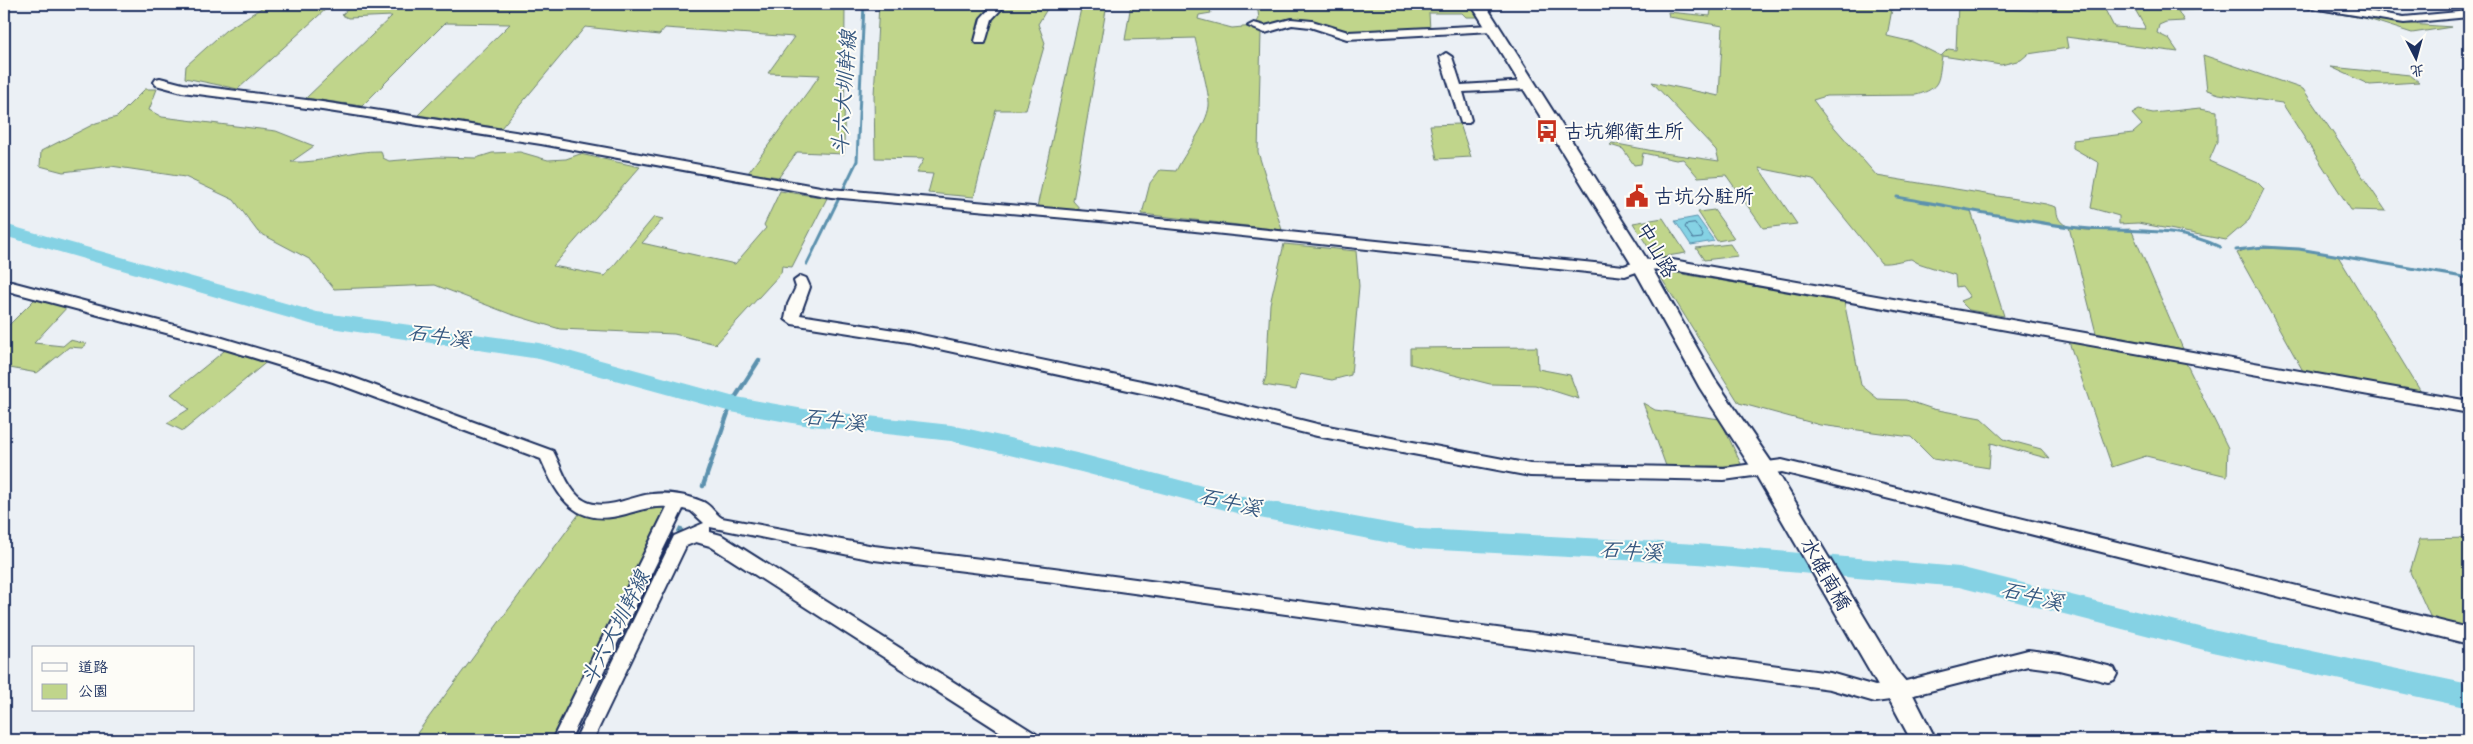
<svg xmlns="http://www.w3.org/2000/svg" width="2473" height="744" viewBox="0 0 2473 744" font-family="Caveat,'LXGW WenKai TC',sans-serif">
	<rect width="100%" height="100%" fill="#ebf0f5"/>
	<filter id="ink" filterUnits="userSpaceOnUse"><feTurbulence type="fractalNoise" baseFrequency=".02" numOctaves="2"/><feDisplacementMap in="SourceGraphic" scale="10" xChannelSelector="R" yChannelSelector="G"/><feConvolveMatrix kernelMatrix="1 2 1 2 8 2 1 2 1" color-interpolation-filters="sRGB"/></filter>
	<g filter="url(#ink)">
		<path fill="#c0d58b" stroke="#6e8274" d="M268,4H312L327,8L238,89L185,78L186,66L226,30Z
			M352,4H845L844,154L797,152L779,177L748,173L820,75L768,73L794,37L665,28L659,35L585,27L501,128L418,115L510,24L445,23L362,106L306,98L392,16L348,18L342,15Z
			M879,4H1074L1047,9L1038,24L1045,43L1026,110H996L974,197L928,193L933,174L916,173L924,159L875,158L874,95Z
			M1082,4H1107L1073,201L1082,211L1037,207Z
			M1131,4H1208L1211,13L1199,15L1198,19L1232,28L1254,26L1259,19L1257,4H1473L1481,17H1466L1462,13H1429L1430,30C1407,31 1369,36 1348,33C1316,28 1290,5 1261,32L1258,152L1282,230L1142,214L1150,183L1160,170L1176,171C1184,154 1207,125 1209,106C1210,95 1198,52 1195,38L1125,40Z
			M1712,4H1893L1887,36L1913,42L1941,56L1948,49L1956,50L1958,4H1988L1991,8L2038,11L2035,4H2102L2114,27L2146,29L2132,4H2217L2220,9L2178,11L2184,21L2166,22L2159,25L2157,33L2169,39L2178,52L2066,37L2068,48L2028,54L2021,60L2001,65L1942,56C1938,80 1942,88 1916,95L1826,96L1813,100L1828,120L1877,176L2046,204L2056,207C2057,211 2057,216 2059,219C2067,235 2115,230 2131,229L2183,349L2096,333L2069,227L1971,211L2004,316L1969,310L1960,301L1970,297L1962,286L1956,287L1955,275L1918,263L1911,259C1901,260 1891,264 1881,263L1813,179L1759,168L1797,224L1763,228L1726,175L1698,177L1683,159L1676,160L1643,153L1641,164L1634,165L1623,149L1610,145L1612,143L1664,153L1719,161L1716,150L1652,82L1719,96L1723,26L1669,17L1668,12L1710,16Z
			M2312,6L2410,24L2452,27L2412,33L2368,19L2312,9Z
			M2203,55L2303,89L2386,211L2351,210L2282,103L2219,94L2207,90Z
			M2331,67L2410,75L2419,82L2370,85Z
			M145,89H157L149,110L162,117L276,131L314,146L291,162C322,164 351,150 381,151L383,158L389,161L438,157L476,158L492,153L520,152L548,160L566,159L580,154L640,167L553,266L605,276L654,217L663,219L642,243L735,264L766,228L764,225L780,191L827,198L792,267L782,266L781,273L716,344L674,334L560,329L510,314L435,285L334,289L311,260L258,232L234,200L185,177L111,166L63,172L40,166L41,151L96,123L117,117Z
			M2200,108L2217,111V142L2209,161L2257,182L2264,189L2249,220L2226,240L2138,223L2119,224V216L2091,208L2099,163L2073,148V140L2133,133L2142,125L2132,114L2139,110L2153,113Z
			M1460,124L1471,157L1437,159L1430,125Z
			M1714,210L1734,238L1717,241L1698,212Z
			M1663,218L1686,253L1655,258L1633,223Z
			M1284,244L1356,251L1359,286L1351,375L1332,380L1300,374L1296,390L1263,385L1266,377L1270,304Z
			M1730,244L1738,256L1704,260L1696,248Z
			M2249,248L2299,249L2338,256L2421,392L2303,371L2237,253Z
			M1664,271L1844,301L1861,385L1878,399L1906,400L1933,409L1981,418L2004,439L2041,449L2050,459L1991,443L1989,468L1933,459L1911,437L1820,425L1739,403L1660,276Z
			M36,298L69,305L34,343L63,346L70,340L87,344L82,348L69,347L37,373L10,368L4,374V330Z
			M2069,342L2186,363L2228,448L2227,476L2146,456L2112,467Z
			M229,347L269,360L183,431L167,423L189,409L171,394Z
			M1537,347L1538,369L1570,375L1579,399L1535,385L1490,384L1410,364V348Z
			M1643,403L1655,410L1720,419L1742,466H1666Z
			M677,504L597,651L555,740H412L582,510Z
			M2469,538V633L2434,625L2410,572L2420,539Z"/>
		<path fill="#85d2e4" stroke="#5b91ae" d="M1697,217L1714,241L1691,245L1675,221Z"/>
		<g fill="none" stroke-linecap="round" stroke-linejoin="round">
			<path stroke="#457094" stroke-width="1" d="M1695,223L1703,235L1702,238L1693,239L1685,227L1687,224Z"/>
			<path stroke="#5b91ae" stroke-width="3" d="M1897,197C1955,207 2012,219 2070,227C2119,234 2174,224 2220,247
				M2236,250L2264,247L2299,249L2469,278
				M807,264L857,161L864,4"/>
			<path stroke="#5b91ae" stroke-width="4.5" d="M703,486L731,404L759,360
				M677,537L681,529"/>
			<path fill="#85d2e4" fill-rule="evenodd" d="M4,224L317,312L539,343L731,396L804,409L951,425L1081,454L1244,497L1421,529L1697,544L1959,567L2212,630L2469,684V708L2212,652L1959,587L1697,564L1421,549L1244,515L1081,472L951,441L804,425L731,412L539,359L317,326L4,236Z"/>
			<defs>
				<path id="minor" d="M994,4H1006L992,19L985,43H977L975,41L981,18Z
					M2300,4H2325L2404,17L2469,11V17L2404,23L2306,7Z
					M1291,19L1312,21L1348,32L1492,25L1498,28L1492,31L1347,39L1310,27L1292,25L1265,33L1248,26L1254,23L1265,26Z
					M1446,53L1452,57L1461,85L1528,81L1534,85L1528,89L1463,92L1471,120L1469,123H1461L1440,57Z
					M160,78L183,84L322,102L541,136L831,189L1100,213L1624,266L1641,260L1667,259L2469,401V413L1667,269L1642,270L1625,276L1100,221L831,197L541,144L322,110L182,92L156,85L154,82L156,79Z
					M801,276L806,278L810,287L800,315L907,332L1165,386L1317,424L1530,464L1724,468L1782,460L2469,628V644L1782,472L1724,480L1530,476L1317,436L1165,398L907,342L792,324L785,319L788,304L796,287L794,281Z
					M4,280L216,336L343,374L553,451C561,466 566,485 579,497C601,515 629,496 652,494C667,492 688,495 701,501C710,504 714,513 722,518L874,546L1054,568L1830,673L1875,686L1898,683L2028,650L2059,654L2108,666L2114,668L2117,674L2114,680L2108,682L2059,670L2028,666L1898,699L1875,702L1830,689L1054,582L874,560L710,527V532L721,535L1036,734L1038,740H1013L710,546L696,542L686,546L593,740H575L674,536L704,523L691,511L683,509L570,740H552L667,507C652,506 641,510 626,514C576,528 559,500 541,459L333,382L215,346L4,290Z"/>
				<path id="major" d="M1471,4H1485L1648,261L1714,378L1772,463L1896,670L1907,683L1936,740H1911L1889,699L1878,686L1756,475L1700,388L1632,265Z"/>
			</defs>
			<use href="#minor" stroke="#1b2f5e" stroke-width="4"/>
			<use href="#major" stroke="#1b2f5e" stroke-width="4"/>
			<use href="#minor" fill="#fdfcf7" fill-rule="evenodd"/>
			<use href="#major" fill="#fdfcf7" fill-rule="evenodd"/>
		</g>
	</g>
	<defs>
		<symbol id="bus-bare" viewBox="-9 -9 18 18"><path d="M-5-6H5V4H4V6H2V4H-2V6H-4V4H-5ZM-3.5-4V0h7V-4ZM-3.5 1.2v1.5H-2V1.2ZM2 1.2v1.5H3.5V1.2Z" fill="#c8321e" stroke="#fdfcf7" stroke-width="2.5" paint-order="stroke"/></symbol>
		<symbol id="civic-bare" viewBox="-9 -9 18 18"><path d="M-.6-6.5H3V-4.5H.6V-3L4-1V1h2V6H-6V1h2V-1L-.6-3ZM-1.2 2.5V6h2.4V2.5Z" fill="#c8321e" stroke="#fdfcf7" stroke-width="2.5" paint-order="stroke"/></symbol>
	</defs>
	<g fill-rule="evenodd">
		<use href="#bus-bare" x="1531" y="115" width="32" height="32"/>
		<use href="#civic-bare" x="1621" y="180" width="32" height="32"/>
	</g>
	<g text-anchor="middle" stroke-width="4" stroke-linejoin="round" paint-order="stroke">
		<g font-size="20" fill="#1b2f5e" stroke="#fdfcf7" text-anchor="start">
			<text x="1564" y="138">古坑鄉衛生所</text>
			<text x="1654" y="203">古坑分駐所</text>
		</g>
		<g font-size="20" fill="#1b2f5e" stroke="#fdfcf7">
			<text transform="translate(1657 250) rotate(60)" y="7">中山路</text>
			<text transform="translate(1826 574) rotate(60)" y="7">水碓南橋</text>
		</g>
		<g font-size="21" font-style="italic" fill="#365880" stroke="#fdfcf7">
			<text transform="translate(844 93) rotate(-86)" y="7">斗六大圳幹線</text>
			<text transform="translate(439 336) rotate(8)" y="7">石牛溪</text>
			<text transform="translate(834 420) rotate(7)" y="7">石牛溪</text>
			<text transform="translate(1230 502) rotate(13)" y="7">石牛溪</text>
			<text transform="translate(1631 551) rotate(3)" y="7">石牛溪</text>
			<text transform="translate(2032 596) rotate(14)" y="7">石牛溪</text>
			<text transform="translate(615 628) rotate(-63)" y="7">斗六大圳幹線</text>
		</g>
	</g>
	<rect width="2473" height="744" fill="none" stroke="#fdfcf7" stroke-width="20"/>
	<rect x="10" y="10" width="2453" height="724" fill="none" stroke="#1b2f5e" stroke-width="2" filter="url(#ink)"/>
	<rect x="32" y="646" width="162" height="65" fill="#fdfcf7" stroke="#a3aaba"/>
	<rect x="42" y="663" width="25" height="8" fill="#fdfcf7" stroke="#a3aaba"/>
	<text x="78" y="672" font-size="15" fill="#1b2f5e">道路</text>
	<rect x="42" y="684" width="25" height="15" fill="#c0d58b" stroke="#a3aaba"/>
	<text x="78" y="696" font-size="15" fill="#1b2f5e">公園</text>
	<g transform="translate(2416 58) rotate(174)" stroke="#fdfcf7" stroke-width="4" paint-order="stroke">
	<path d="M0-4L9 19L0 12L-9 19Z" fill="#1b2f5e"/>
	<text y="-8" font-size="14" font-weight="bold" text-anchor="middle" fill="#1b2f5e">北</text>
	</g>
</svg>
